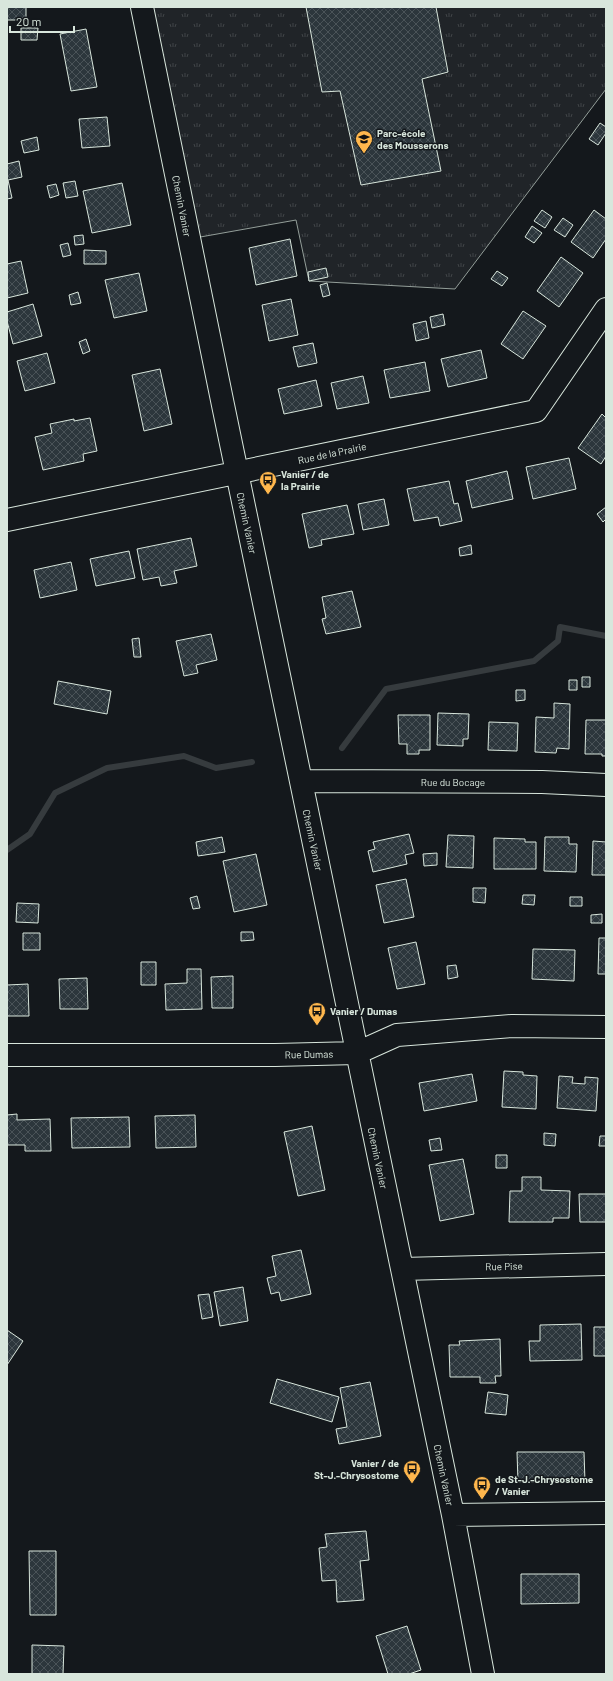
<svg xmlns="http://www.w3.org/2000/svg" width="613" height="1681" viewBox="0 0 613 1681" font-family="Barlow,sans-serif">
	<defs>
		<pattern id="park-tufts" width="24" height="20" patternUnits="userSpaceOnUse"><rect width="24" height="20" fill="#202428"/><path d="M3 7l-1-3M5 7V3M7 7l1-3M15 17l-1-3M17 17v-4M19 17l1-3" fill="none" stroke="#404447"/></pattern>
		<pattern id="building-cross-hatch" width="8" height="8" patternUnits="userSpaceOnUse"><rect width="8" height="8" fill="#2c363c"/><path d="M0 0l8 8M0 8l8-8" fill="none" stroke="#4a5358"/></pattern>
	</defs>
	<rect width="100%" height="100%" fill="#14181c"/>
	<path fill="url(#park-tufts)" stroke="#939e99" d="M142,7H606V89L455,289L309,281L296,220L189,239Z"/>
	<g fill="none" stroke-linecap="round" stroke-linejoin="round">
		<path stroke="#363b3e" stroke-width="6" d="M342,748L386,689L534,661L558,641L560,627L606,636
			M7,850L30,834L55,793L107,768L184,756L216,768L252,762"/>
	</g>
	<path fill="url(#building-cross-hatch)" stroke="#d8e6dc" d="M7,7H26V20H7Z
		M306,7H436L448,72L422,79L441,171L361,185L340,91L322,92Z
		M21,28H38L37,40H21Z
		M86,29L97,87L71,91L60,34Z
		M107,117L110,146L82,148L79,119Z
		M600,123L606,127V133L598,145L589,139Z
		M37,137L39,150L24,153L21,141Z
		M19,161L22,177L8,180L12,198L7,199V164Z
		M75,181L78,196L66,198L63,183Z
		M122,183L131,225L92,233L83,191Z
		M56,184L59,195L50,198L47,186Z
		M542,210L552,217L545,228L534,221Z
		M594,210L606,219V239L593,258L571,242Z
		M563,218L573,225L565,237L554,230Z
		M532,226L542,233L534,243L525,237Z
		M83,235L84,244L75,245L74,236Z
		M290,239L297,276L256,285L249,248Z
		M68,243L71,255L63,257L60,245Z
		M84,250L106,251V264H84Z
		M561,257L583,273L559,307L537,291Z
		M21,261L28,293L7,298V264Z
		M326,268L328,277L309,281L308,272Z
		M497,271L508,278L502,286L491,279Z
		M139,273L147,311L114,318L105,280Z
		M327,283L330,295L323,297L320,285Z
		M78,292L81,303L71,305L69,295Z
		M291,299L298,335L269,341L262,305Z
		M33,304L42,336L13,344L7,321V312Z
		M523,311L546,326L523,359L501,344Z
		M443,314L445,325L432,328L430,317Z
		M426,321L429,338L416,341L413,324Z
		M86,339L90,351L83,354L79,342Z
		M313,343L317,363L298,367L293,347Z
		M481,350L487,378L448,387L441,359Z
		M47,353L55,383L25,391L17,361Z
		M425,362L430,391L390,398L384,370Z
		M160,369L172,424L144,431L132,375Z
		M363,376L369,403L337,409L331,383Z
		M316,380L322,406L284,414L278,389Z
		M602,414L606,418V456L601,464L578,448Z
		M90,418L97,451L83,454L84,461L43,470L35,437L52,433L50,424L74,419V421Z
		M569,458L576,489L533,499L526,467Z
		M507,471L513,499L472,508L466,481Z
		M449,481L454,504L458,503L462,521L440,526L438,517L414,521L407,489Z
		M384,499L389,525L363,530L358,504Z
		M347,505L354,534L321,540L322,545L309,548L302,514Z
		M606,507V519L603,522L597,514Z
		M191,538L197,566L174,571L177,583L161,586L159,577L143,580L137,549Z
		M471,545L472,554L460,556L459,548Z
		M129,551L135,578L96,586L90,559Z
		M71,562L77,590L40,598L34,570Z
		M352,591L361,627L326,634L322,619L326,618L322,597Z
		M211,634L217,660L196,665L198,673L184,676L176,641Z
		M139,638L141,657H134L132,639Z
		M582,677H590V687H582Z
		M569,680H577V690H569Z
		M58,681L111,691L107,714L54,704Z
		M516,690H525V700L516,701Z
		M554,703L570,704L569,749L557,748L556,753L535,752L536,717L554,718Z
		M438,713L469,714L468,739H463V746L437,745Z
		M398,715H430V750H419V754H407V744H399Z
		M586,720H606V756H602V754H585Z
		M489,722L518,723L517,751L488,750Z
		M409,834L414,853L405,855L407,864L373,872L368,851L375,849L373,842Z
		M448,835L474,836L473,868L446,867Z
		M222,837L225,852L198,856L196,842Z
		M545,837H569V844H577L576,872L544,871Z
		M494,838L525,839V842H536V869H494Z
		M593,841L606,842V875H592Z
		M437,853V865L424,866L423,854Z
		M256,854L267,905L234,912L223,861Z
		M406,879L414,917L384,923L376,885Z
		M473,888H486L485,903L473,902Z
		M523,895H535L534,905L522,904Z
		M197,896L200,908L193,909L190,898Z
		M570,897H582V906H570Z
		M17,903L39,904L38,923L16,922Z
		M602,914V923H591V915Z
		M241,932H253L254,940L241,941Z
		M23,933H40V950H23Z
		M599,938H606V974H598Z
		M416,942L425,984L397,989L388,948Z
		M533,949L575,950L574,981L532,979Z
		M141,962H156V985H141Z
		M456,965L458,977L448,979L447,966Z
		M187,969H201L202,1009L166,1010L165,984L187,983Z
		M233,976V1008H212L211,977Z
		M87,978L88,1009H60L59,979Z
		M28,984L29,1016H7V985Z
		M504,1071L523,1072V1075L537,1076L536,1109L502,1107Z
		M472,1074L477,1101L424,1111L419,1083Z
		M559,1076L573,1077L572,1083L585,1084V1077L598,1078L596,1111L557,1108Z
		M17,1114V1120L50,1119L51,1151H25V1145H7V1115Z
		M195,1115L196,1147L156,1148L155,1116Z
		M129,1117L130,1147L72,1148L71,1118Z
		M312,1126L325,1190L298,1196L284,1132Z
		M544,1133L556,1134L555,1146L544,1145Z
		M600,1136H606V1146H599Z
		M440,1138L442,1150L431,1151L429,1140Z
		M496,1155H507V1168H496Z
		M463,1159L474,1214L440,1221L429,1165Z
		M522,1177H541V1190L570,1191L569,1218H553V1222H509L510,1191H522Z
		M579,1194H606V1222H580Z
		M301,1250L311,1294L281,1301L279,1292L271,1294L267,1278L276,1276L272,1256Z
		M243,1287L248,1321L220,1326L214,1292Z
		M209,1294L213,1317L202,1319L198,1295Z
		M581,1324L582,1360L530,1361L529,1341H540V1325Z
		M594,1327H606V1356H594Z
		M7,1330L23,1341L7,1365Z
		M500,1339L501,1376H495L496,1383H480V1377H450L449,1345H460L459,1341Z
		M277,1379L339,1397L332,1422L270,1403Z
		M370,1382L381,1436L339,1444L336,1429L347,1427L340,1388Z
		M488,1392L508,1395L506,1415L485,1413Z
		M517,1452H584L585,1482H518Z
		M366,1531L369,1560L360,1561L364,1600L337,1602L336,1580L322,1581L319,1548L327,1547L325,1534Z
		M29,1551H56V1615H30Z
		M521,1574H579V1603L521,1604Z
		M407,1626L421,1670L409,1674H388L376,1636Z
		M32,1645L64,1646L63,1674H32Z"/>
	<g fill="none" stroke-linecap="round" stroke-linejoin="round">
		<defs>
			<path id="minor" d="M142,7L223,405L453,1515L483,1674
				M7,520L536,411L606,309
				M301,781L542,782L606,785
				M7,1055H275L357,1053L397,1035L512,1026L606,1027
				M402,1269L606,1264
				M453,1515L606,1513"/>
		</defs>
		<use href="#minor" stroke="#d8e6dc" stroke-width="24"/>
		<use href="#minor" stroke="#14181c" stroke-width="22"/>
	</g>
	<defs>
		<symbol id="school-pin" viewBox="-11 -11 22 30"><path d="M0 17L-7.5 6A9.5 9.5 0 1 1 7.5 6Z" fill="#ffb74d" stroke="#14181c"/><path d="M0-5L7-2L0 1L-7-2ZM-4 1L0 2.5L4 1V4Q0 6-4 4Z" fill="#111"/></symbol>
		<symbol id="bus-pin" viewBox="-11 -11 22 30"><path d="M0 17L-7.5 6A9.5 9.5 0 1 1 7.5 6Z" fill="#ffb74d" stroke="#14181c"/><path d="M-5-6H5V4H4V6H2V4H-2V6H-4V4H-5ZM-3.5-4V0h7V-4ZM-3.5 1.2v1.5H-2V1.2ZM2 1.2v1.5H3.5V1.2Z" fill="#111"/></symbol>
	</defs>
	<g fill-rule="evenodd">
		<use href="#school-pin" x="354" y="129" width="20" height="27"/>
		<use href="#bus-pin" x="258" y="470" width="20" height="27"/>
		<use href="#bus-pin" x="307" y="1001" width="20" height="27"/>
		<use href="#bus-pin" x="402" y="1459" width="20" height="27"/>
		<use href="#bus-pin" x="472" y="1475" width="20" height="27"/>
	</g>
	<g text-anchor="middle" stroke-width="3" stroke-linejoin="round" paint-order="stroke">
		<g font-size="10" font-weight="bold" fill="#d8e6dc" stroke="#14181c" text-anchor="start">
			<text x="377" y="137">Parc-école<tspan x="377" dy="12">des Mousserons</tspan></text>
			<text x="281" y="478">Vanier / de<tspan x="281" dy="12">la Prairie</tspan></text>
			<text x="330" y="1015">Vanier / Dumas</text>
			<text x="399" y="1467" text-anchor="end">Vanier / de<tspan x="399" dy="12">St-J.-Chrysostome</tspan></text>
			<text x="495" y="1483">de St-J.-Chrysostome<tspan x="495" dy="12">/ Vanier</tspan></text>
		</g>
		<g font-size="10" fill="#d8e6dc" stroke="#14181c">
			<text transform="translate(182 206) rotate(79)" y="4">Chemin Vanier</text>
			<text transform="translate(332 453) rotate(-12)" y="4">Rue de la Prairie</text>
			<text transform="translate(247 523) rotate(78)" y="4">Chemin Vanier</text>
			<text x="453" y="786">Rue du Bocage</text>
			<text transform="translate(313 840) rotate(78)" y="4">Chemin Vanier</text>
			<text transform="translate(309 1054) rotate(-1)" y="4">Rue Dumas</text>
			<text transform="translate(378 1158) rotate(78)" y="4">Chemin Vanier</text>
			<text transform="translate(504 1266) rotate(-1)" y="4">Rue Pise</text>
			<text transform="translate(444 1475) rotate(78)" y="4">Chemin Vanier</text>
		</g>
	</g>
	<rect width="613" height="1681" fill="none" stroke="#d8e6dc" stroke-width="16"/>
	<path d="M10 26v6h64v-6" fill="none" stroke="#d8e6dc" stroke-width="2"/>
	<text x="16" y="26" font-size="12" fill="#d8e6dc" stroke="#14181c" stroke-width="3" paint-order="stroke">20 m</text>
</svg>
